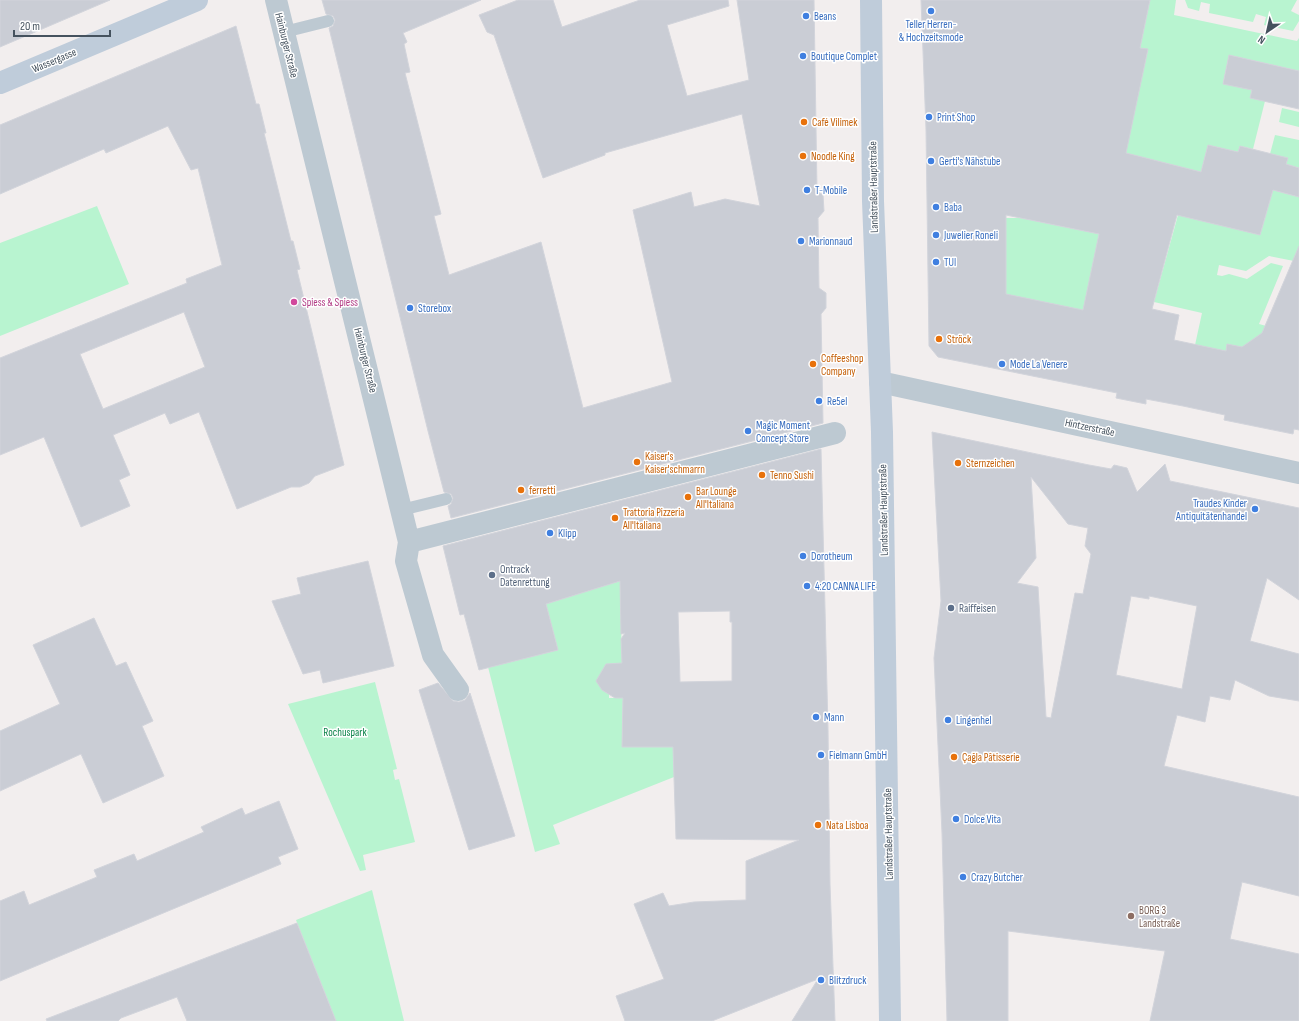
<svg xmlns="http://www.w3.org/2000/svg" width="1299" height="1021" viewBox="0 0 1299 1021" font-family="'Sofia Sans Condensed',sans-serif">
	<rect width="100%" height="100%" fill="#f2eeee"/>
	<path fill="#b8f4d0" d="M1150,0H1176L1174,15L1297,41L1299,38V71L1229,55L1223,83L1252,90L1250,98L1265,101L1253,149L1240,146L1238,152L1208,145L1201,172L1118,151L1134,113L1148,50L1140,48Z
		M1185,0H1297L1291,11L1299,15V21L1293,31L1264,25L1266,17L1256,14L1253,22L1209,13L1210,4L1201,2L1199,11L1188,8Z
		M1282,108L1299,112V127L1279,122Z
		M1275,135L1299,140V168L1286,164L1288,158L1270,154Z
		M1273,190L1299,197V262L1269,256L1246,271L1219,265L1217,275L1222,276L1229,274L1247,279L1271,263L1283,266L1259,324L1278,329L1245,348L1227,344L1226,351L1195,345L1202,313L1154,302L1178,215L1260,235Z
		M97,206L129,284L0,336V243Z
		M1002,218H1021L1099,234L1091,321L1053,304L1043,302H998L1006,273V247Z
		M620,581L622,663L598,678L602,690L609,694V698H623L622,747H735L755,769L674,777L553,825L560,844L535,852L488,667L558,650L546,604Z
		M375,682L397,769L393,770L395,780L399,779L415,842L363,855L366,870L360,871L288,704Z
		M372,890L404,1021H336L296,920Z"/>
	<path fill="#cacdd5" stroke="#d2d4db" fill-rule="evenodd" d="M0,0H110L0,47Z
		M322,0H481L403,33L407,42L404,44L410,72L405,73L441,214L434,216L449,275L541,242L583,408L672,382L633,210L691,192L694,207L725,199L760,206L742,114L605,153V155L543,178L494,35L487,32L479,15L518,0H553L562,27L640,0H728L729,6L667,25L687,96L749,80L737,0H814L817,191L823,195L824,211L818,218L819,288L826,293V308L821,314L823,423L451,518L448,506L451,504L453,498L451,494L444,492L428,431L329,28L333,26L335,20L333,16L326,14Z
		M921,0H1150L1140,48L1148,49L1126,153L1201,172L1208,145L1238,152L1240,146L1288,158L1286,164L1299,168V197L1273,190L1260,235L1177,215L1152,309L1179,315L1174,340L1226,351L1227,344L1242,347L1262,333L1299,246V430L1294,429L1293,434L1224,420L1225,415L1183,406L1146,399V404L1116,398L1117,393L938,357L929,346L926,129ZM1006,215L1099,234L1083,310L1006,294Z
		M236,26L256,104H259L266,133H264L291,241H293L300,269L297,270L344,465L315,476L309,483L300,487H291L237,509L199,412L170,424L165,413L113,435L130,475L119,480L130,506L81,527L44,437L0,455V358L187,283L186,279L222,265L198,168L191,170L168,126L106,153L104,149L0,194V125ZM184,312L205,367L103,409L80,354Z
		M1229,55L1299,71V109L1250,98L1252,90L1223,84Z
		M932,432L1089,465L1111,469L1114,465L1127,468L1137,492L1165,464L1170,481L1299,508V600L1267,578L1250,641L1299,654V701L1269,696L1235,680L1230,700L1210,696L1205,722L1177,715L1164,766L1299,797V896L1242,882L1230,939L1299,954V1021H1150L1165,951L1008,931V1021H947L942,833L934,658L941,601ZM1031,477L1068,524L1088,528L1085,546L1091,554L1083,594L1075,593L1051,718L1046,717L1038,587L1017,583L1036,558ZM1131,596L1149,599V596L1197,606L1182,689L1116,675Z
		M821,449L828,728L830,884L835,1021H792L818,979L712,1021H625L616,996L664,979L634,904L663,893L669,906L694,902L746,900V861L799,840L676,839L673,747H622L623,698H615L602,690L596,681L606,664L622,663L621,639L625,633L621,634L620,581L546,604L558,650L479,670L464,614L460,615L443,546ZM730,611V622H732V681L680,682L678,612Z
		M368,561L394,666L323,683L320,670L303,674L272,601L301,594L297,578Z
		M94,618L116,666L126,662L153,721L142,726L164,776L103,803L81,754L0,791V731L60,704L33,645Z
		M438,683L453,701L459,702L465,700L470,693L515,836L469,850L419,690Z
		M279,801L298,849L278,857L281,864L0,981V901L24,891L29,905L97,877L94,870L134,854L137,861L204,832L201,827L242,808L245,815Z
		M297,923L336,1021H187L177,997L121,1018L118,1021H47L46,1019Z"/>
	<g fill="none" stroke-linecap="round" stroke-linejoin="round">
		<path stroke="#bdc9d2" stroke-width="12" d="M284,32L328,21
			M401,510L446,499"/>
		<path stroke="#bdc9d2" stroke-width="22" d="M276,0L409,542L406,561L433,655L458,690
			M880,382L1299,473
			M409,542L835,433"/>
		<path stroke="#bfccda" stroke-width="22" d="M871,0L873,201L882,432L890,1021
			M0,83L197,0"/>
	</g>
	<g fill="#3f7fe0" stroke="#fff" stroke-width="1.5">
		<circle cx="931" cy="11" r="4"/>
		<circle cx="806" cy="16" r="4"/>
		<circle cx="803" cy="56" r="4"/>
		<circle cx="929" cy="117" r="4"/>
		<circle cx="931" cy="161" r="4"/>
		<circle cx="807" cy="190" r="4"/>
		<circle cx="936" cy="207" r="4"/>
		<circle cx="936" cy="235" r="4"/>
		<circle cx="801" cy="241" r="4"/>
		<circle cx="936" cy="262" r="4"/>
		<circle cx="410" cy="308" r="4"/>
		<circle cx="1002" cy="364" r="4"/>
		<circle cx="819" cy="401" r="4"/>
		<circle cx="748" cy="431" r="4"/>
		<circle cx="1255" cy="509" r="4"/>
		<circle cx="550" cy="533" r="4"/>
		<circle cx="803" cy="556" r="4"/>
		<circle cx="807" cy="586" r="4"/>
		<circle cx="816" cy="717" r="4"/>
		<circle cx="948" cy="720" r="4"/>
		<circle cx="821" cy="755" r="4"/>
		<circle cx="956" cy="819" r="4"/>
		<circle cx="963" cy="877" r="4"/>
		<circle cx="821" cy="980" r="4"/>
	</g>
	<g fill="#e8710a" stroke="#fff" stroke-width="1.5">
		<circle cx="804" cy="122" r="4"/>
		<circle cx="803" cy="156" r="4"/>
		<circle cx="939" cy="339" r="4"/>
		<circle cx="813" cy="364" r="4"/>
		<circle cx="637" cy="462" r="4"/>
		<circle cx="958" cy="463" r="4"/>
		<circle cx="762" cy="475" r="4"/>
		<circle cx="521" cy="490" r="4"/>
		<circle cx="688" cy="497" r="4"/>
		<circle cx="615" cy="518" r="4"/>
		<circle cx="954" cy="757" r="4"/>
		<circle cx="818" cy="825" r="4"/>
	</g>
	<circle fill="#d1479c" stroke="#fff" stroke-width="1.5" cx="294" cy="302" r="4"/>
	<g fill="#5c6f8a" stroke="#fff" stroke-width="1.5">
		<circle cx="492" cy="575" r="4"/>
		<circle cx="951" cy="608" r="4"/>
	</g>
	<circle fill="#8d6e63" stroke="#fff" stroke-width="1.5" cx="1131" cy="916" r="4"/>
	<g text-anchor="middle" stroke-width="3" stroke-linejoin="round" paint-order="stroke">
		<g font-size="11" fill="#366cbe" stroke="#fff" text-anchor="start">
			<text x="814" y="20">Beans</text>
			<text x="931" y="28" text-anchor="middle">Teller Herren-<tspan x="931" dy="13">&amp; Hochzeitsmode</tspan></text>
			<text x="811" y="60">Boutique Complet</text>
			<text x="937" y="121">Print Shop</text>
			<text x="939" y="165">Gerti's Nähstube</text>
			<text x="815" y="194">T-Mobile</text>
			<text x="944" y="211">Baba</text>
			<text x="944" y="239">Juwelier Roneli</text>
			<text x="809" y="245">Marionnaud</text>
			<text x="944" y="266">TUI</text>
			<text x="418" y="312">Storebox</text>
			<text x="1010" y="368">Mode La Venere</text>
			<text x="827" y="405">Re5el</text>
			<text x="756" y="429">Magic Moment<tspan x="756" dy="13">Concept Store</tspan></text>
			<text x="1247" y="507" text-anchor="end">Traudes Kinder<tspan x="1247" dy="13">Antiquitätenhandel</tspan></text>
			<text x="558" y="537">Klipp</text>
			<text x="811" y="560">Dorotheum</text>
			<text x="815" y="590">4:20 CANNA LIFE</text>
			<text x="824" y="721">Mann</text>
			<text x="956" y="724">Lingenhel</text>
			<text x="829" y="759">Fielmann GmbH</text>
			<text x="964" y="823">Dolce Vita</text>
			<text x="971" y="881">Crazy Butcher</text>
			<text x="829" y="984">Blitzdruck</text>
		</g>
		<g font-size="11" fill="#45525e" stroke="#fff">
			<text transform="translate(287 45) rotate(76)" y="4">Hainburger Straße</text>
			<text transform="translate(54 60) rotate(-23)" y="4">Wassergasse</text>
			<text transform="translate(873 187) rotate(-91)" y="4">Landstraßer Hauptstraße</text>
			<text transform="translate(366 360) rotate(76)" y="4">Hainburger Straße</text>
			<text transform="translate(1090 427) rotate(12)" y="4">Hintzerstraße</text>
			<text transform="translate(883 510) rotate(-91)" y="4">Landstraßer Hauptstraße</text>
			<text transform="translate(888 834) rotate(-91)" y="4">Landstraßer Hauptstraße</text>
		</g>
		<g font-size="11" fill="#c56008" stroke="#fff" text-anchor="start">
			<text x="812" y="126">Café Vilimek</text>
			<text x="811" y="160">Noodle King</text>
			<text x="947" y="343">Ströck</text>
			<text x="821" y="362">Coffeeshop<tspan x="821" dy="13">Company</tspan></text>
			<text x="645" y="460">Kaiser's<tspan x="645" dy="13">Kaiser'schmarrn</tspan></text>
			<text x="966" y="467">Sternzeichen</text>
			<text x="770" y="479">Tenno Sushi</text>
			<text x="529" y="494">ferretti</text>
			<text x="696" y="495">Bar Lounge<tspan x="696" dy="13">All'Italiana</tspan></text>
			<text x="623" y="516">Trattoria Pizzeria<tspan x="623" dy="13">All'Italiana</tspan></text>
			<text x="962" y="761">Çağla Pâtisserie</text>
			<text x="826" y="829">Nata Lisboa</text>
		</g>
		<g font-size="11" fill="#b23c85" stroke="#fff" text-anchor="start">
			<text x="302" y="306">Spiess &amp; Spiess</text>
		</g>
		<g font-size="11" fill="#4e5e75" stroke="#fff" text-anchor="start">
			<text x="500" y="573">Ontrack<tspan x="500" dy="13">Datenrettung</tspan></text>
			<text x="959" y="612">Raiffeisen</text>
		</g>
		<g font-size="11" fill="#0c8349" stroke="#fff">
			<text x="345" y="736">Rochuspark</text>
		</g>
		<g font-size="11" fill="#785e54" stroke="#fff" text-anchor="start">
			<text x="1139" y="914">BORG 3<tspan x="1139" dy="13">Landstraße</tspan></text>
		</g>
	</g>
	<g transform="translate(1267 32) rotate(214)" stroke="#ffffff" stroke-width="3" paint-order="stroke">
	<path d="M0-3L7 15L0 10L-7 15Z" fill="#45525e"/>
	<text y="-6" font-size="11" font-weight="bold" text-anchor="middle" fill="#45525e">N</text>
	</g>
	<path d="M14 30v6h96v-6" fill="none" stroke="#45525e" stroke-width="2"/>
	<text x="20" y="30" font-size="12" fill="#45525e" stroke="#ffffff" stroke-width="3" paint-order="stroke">20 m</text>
</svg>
